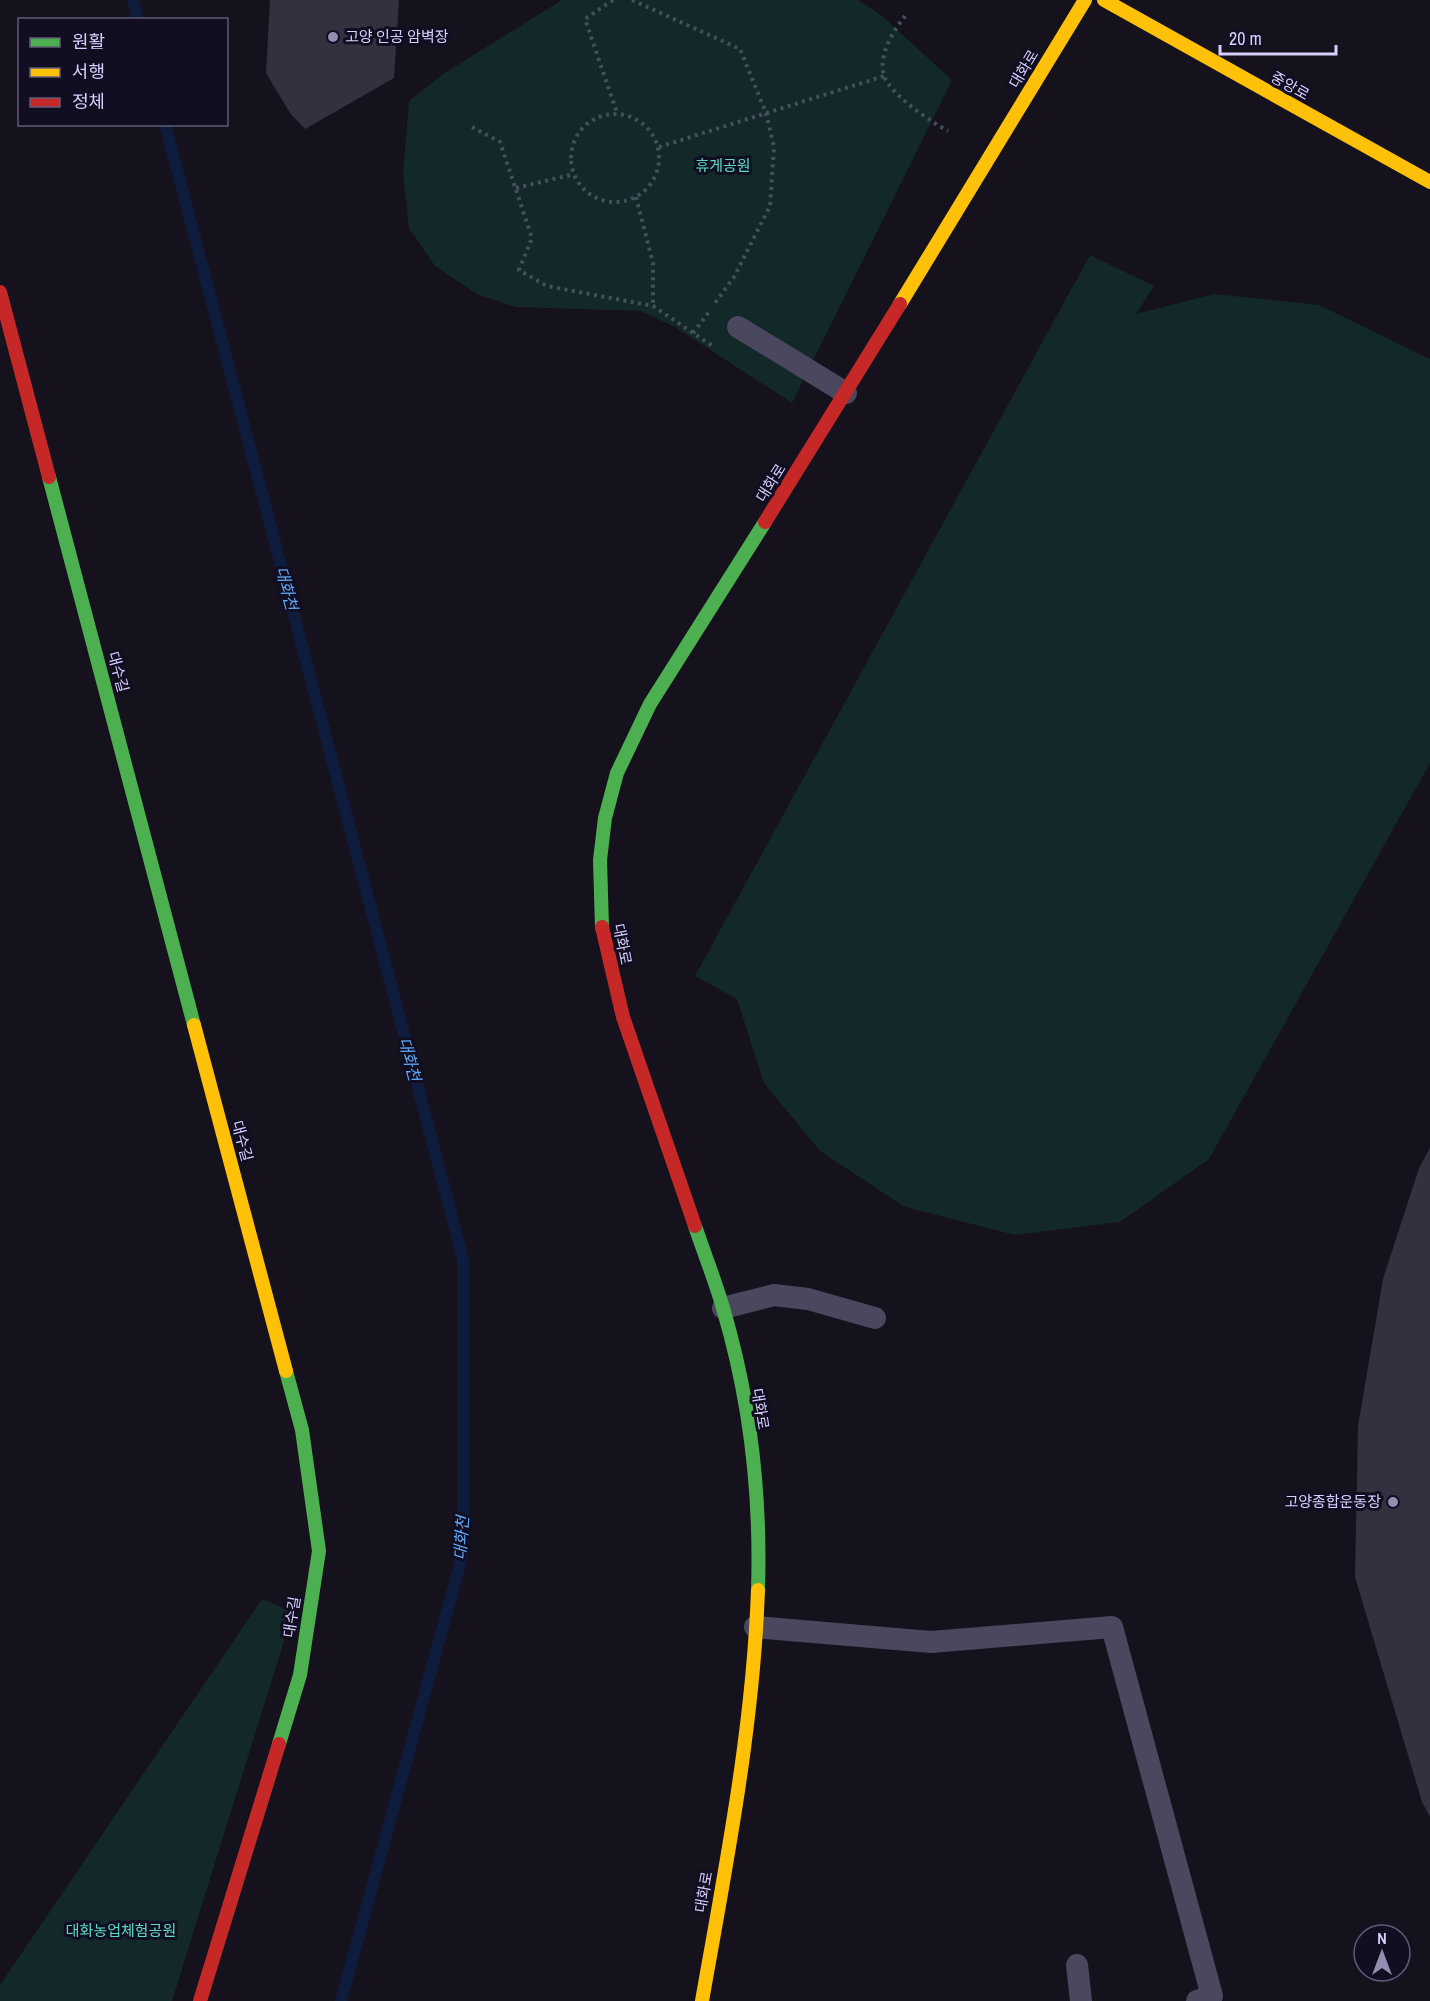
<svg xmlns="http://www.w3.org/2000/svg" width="1430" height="2001" viewBox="0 0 1430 2001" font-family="'Archivo Narrow','Noto Sans KR',sans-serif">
	<rect width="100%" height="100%" fill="#15121d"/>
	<path fill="#122829" d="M562,0H858L881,15L952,80L792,403L675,327L641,311L516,307L477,294L435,266L409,228L403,173L409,101L443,74Z
		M1090,255L1154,286L1136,314L1214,294L1319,305L1430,359V763L1209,1159L1120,1222L1015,1235L905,1207L820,1151L764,1083L737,999L695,976Z
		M262,1599L293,1612L172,2001H0V1985Z"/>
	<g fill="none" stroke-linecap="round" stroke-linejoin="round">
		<path stroke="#0e1c3e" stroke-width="12" d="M133,0L138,20
			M165,124L463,1259V1553L341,2001"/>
	</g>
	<path fill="#33303f" d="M270,0H399L394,78L305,129L290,113L266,73Z
		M1430,1148V1817L1422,1802L1355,1577L1358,1426L1383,1279L1419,1168Z"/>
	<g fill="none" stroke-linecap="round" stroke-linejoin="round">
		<path stroke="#454f5d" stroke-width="4" stroke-dasharray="3 4.5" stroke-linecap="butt" d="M613,0L585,19L617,113
			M632,0L740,49L766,113L774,147L770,206L734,277L715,303
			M905,16C893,32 878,54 884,76C890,94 931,122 948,131
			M571 158a44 44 0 1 1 88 0a44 44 0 1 1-88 0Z
			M472,127L500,142L532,238L519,270L547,286L653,306L714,347
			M659,147L884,76
			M516,188L574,174
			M636,197L653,263V306
			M693,333L709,312"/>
		<path stroke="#4a475e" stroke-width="22" d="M738,327L846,393
			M723,1308L774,1295L808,1299L875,1318
			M755,1627L931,1642L1112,1627L1212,1996L1197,2001
			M1077,1965L1081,2001"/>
		<path stroke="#4caf50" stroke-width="14" d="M49,477L194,1025
			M602,927L600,860L605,818L617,773L650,704L765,522
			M695,1226C704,1253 715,1280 723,1308C750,1399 761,1496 758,1590
			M279,1744L300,1675L319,1551L302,1430L286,1371"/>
		<path stroke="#ffc107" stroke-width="14" d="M1104,0L1430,182
			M900,304L1085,0
			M194,1025L286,1371
			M702,2001C726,1865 753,1729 758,1590"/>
		<path stroke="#c62828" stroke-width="14" d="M0,292L49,477
			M765,522L900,304
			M602,927L623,1017L695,1226
			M200,2001L279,1744"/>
	</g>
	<g fill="#938daf" stroke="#120e21" stroke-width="2">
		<circle cx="333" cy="37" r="6"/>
		<circle cx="1393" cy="1502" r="6"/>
	</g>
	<g text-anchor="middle" stroke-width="6" stroke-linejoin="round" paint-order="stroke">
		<g font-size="15" fill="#d7cffe" stroke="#120e21" text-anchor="start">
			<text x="345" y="42">고양 인공 암벽장</text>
			<text x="1381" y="1507" text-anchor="end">고양종합운동장</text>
		</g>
		<g font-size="15" fill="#d7cffe" stroke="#120e21">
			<text transform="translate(1024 69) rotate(-59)" y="5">대화로</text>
			<text transform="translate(1290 86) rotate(29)" y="5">중앙로</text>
			<text transform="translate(771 483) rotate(-58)" y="5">대화로</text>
			<text transform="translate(118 672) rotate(75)" y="5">대수길</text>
			<text transform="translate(622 944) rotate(79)" y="5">대화로</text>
			<text transform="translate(242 1141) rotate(75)" y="5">대수길</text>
			<text transform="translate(760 1409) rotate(81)" y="5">대화로</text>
			<text transform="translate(292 1617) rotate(-81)" y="5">대수길</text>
			<text transform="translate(704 1892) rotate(-80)" y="5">대화로</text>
		</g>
		<g font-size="15" fill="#5ddcc3" stroke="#120e21">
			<text x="723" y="171">휴게공원</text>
			<text x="121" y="1936">대화농업체험공원</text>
		</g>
		<g font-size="16" font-style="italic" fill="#60abfb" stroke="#120e21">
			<text transform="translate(287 588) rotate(75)" y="6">대화천</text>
			<text transform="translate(410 1059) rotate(75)" y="6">대화천</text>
			<text transform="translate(461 1538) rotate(-86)" y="6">대화천</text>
		</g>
	</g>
	<rect x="18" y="18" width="210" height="108" fill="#120e21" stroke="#615b79" stroke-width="1.5"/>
	<rect x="30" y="38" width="30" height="9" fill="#4caf50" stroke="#615b79" stroke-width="1.5"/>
	<text x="72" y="48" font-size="18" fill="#d7cffe">원활</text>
	<rect x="30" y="68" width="30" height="9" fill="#ffc107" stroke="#615b79" stroke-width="1.5"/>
	<text x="72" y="78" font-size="18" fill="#d7cffe">서행</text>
	<rect x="30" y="98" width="30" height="9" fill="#c62828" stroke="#615b79" stroke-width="1.5"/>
	<text x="72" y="108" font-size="18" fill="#d7cffe">정체</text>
	<g transform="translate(1382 1953)"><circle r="28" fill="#120e21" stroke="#615b79" stroke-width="1.5"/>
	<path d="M0-4.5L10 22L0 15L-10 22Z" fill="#938daf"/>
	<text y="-9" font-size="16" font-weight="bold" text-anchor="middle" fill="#d7cffe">N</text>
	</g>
	<path d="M1220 45v9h116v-9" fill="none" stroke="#d7cffe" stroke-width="3"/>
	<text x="1229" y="45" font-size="18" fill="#d7cffe" stroke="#120e21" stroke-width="4.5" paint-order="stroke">20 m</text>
</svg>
